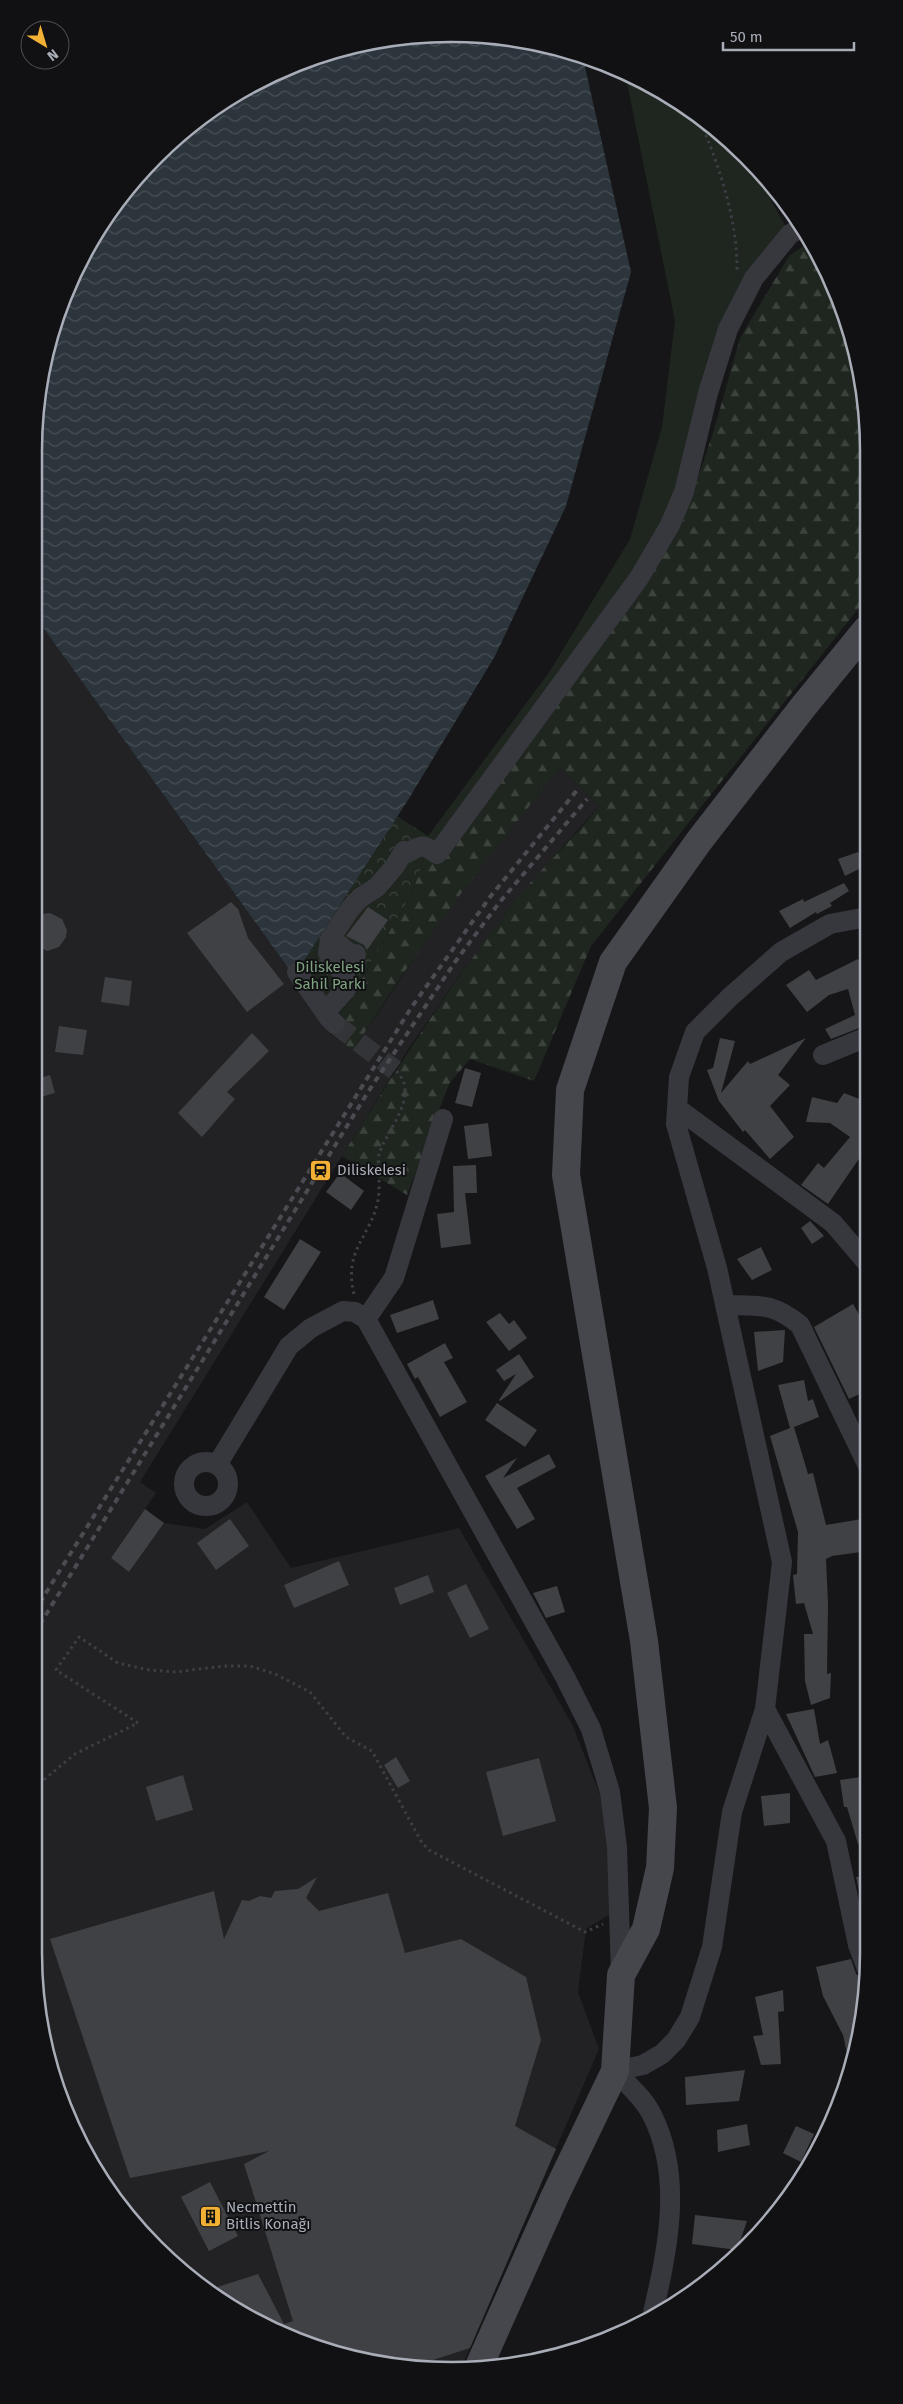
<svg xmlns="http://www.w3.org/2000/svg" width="903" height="2404" viewBox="0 0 903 2404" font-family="'Fira Sans',sans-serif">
	<defs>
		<pattern id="forest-firs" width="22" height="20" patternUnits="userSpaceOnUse" patternTransform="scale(1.25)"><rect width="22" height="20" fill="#1e261f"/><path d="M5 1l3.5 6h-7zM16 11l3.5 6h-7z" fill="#3c433d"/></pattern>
		<pattern id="park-crowns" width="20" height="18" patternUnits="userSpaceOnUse" patternTransform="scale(1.25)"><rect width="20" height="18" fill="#1e261f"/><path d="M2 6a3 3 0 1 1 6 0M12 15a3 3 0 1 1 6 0" fill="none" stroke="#3c433d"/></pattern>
		<pattern id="water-waves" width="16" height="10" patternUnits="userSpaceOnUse" patternTransform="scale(1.25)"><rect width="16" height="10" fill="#2c353c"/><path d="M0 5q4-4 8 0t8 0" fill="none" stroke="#485056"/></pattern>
	</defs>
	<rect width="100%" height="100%" fill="#161618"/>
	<path fill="#222225" d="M34,615L294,976L329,1033L353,1050L433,930L482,863L560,768L599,806L515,901L462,972L407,1051L140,1482L156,1493L111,1558L129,1572L164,1523L205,1529L247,1502L291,1568L459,1528L573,1726L607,1813L612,1913L586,1929L578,1992L599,2049L463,2364L397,2367L317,2348L243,2314L137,2228L90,2161L56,2087L34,1952Z"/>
	<path fill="#1e261f" d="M626,78L683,104L749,161L787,229L748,274L666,525L437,852L426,844L428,836L550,671L630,539L662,427L675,321Z"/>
	<path fill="url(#forest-firs)" d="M808,243L837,291L866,397V520L860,545L866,599L591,946L534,1081L470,1059L449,1084L407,1195L342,1156C396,1069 451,984 514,902C540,869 573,840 599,806L560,768C486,859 415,950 353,1051L330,1032L411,895L422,865L425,852L438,859L687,510L714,430L740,338L789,256Z"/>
	<path fill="url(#park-crowns)" d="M397,816L428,836L422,865L411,895L329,1033L294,976Z"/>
	<path fill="url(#water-waves)" d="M479,35L560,48L587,60L585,67L631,272L566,506L495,656L408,800L294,976L34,615V452L48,343L77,266L120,197L176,137L243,90L317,56L397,37Z"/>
	<path fill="#404145" d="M858,852L865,866L845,876L838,859Z
		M844,883L849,891L830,903L832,906L817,914L816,912L790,928L779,911L803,899L804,902Z
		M231,902L238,909L248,938L284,984L247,1012L187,933Z
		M368,907L388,920L367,950L364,945L346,936Z
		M50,913L62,919L67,930L66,937L59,947L47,951L34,944V915Z
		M858,959L862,966L867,964V1025L831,1039L825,1029L855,1015L848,989L829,995L807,1012L786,985L809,970L816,980Z
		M105,977L132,981L129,1006L101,1002Z
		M59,1026L87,1030L83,1055L55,1052Z
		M252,1033L269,1051L227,1092L235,1099L202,1137L178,1113Z
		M720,1038L735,1041L721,1093L748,1061L750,1064L806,1038L778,1075L790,1085L770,1106L794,1137L770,1159L745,1130L743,1132L719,1101L707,1070L713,1068Z
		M465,1068L481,1073L472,1107L455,1103Z
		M50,1075L55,1093L34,1099V1080Z
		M844,1093L862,1100L867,1104V1147L828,1204L801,1185L818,1163L824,1168L850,1137L830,1123L806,1122L812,1097L837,1103Z
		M488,1123L492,1156L468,1159L464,1126Z
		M476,1165L477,1193H465L471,1244L441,1248L437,1214L454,1212L453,1166Z
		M340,1173L364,1191L351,1210L326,1192Z
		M810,1221L824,1236L812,1244L801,1228Z
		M300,1239L321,1252L284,1310L264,1297Z
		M761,1247L772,1270L752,1280L737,1259Z
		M433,1300L439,1319L397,1333L390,1315Z
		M853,1304L868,1330V1390L849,1399L814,1327Z
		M500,1313L509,1324L514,1320L527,1338L509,1351L486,1322Z
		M785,1330L783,1362L758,1371L754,1332Z
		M445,1343L453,1358L444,1362L467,1402L440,1417L418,1377L415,1379L407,1364Z
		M519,1354L534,1377L500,1401L499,1400L516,1374L504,1381L496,1370Z
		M804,1380L808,1401L813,1399L819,1417L794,1427L808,1474L813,1473L826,1525L868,1518V1551L832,1556L826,1559L828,1604L827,1674L831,1673L830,1698L811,1705L805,1681L804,1634H813L804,1603L796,1604L793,1575L797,1574L798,1532L770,1436L790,1428L778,1385Z
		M497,1403L537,1430L525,1447L485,1420Z
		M549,1454L556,1467L517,1488L535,1519L517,1529L485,1476L517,1458L503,1478Z
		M145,1509L164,1523L129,1572L111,1558Z
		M230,1519L249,1546L216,1570L197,1543Z
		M339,1561L349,1585L294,1608L284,1585Z
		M428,1575L434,1592L400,1605L394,1588Z
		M466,1584L489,1629L470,1638L447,1593Z
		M557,1586L565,1612L546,1618L533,1593Z
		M814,1709L820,1744L828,1740L837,1773L815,1777L786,1714Z
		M396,1757L410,1781L398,1788L384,1765Z
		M539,1758L556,1821L503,1836L486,1772Z
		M183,1775L193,1810L156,1821L146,1787Z
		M861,1777L867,1816L869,1815V1840L858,1844L847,1807H844L840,1780Z
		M790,1793V1823L764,1826L761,1796Z
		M869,1876V1937L856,1877Z
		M317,1877L306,1898L319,1911L388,1893L405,1953L461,1939L526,1977L541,2040L515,2126L556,2149L470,2348L424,2363L422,2366L397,2367L317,2348L243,2314L211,2289L258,2274L284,2324L293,2321L244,2164L269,2151L130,2178L50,1939L214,1891L224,1939L242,1900L249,1901L260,1896L271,1898L275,1891L298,1889Z
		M851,1959L856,1974L866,1981L855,2061L851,2072L843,2035L823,1996L816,1967Z
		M783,1990L784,2011L778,2012L781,2064L761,2065L753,2036L763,2035L755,1997Z
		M745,2070L739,2101L686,2105L685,2077Z
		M747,2124L750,2145L718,2152L717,2130Z
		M796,2126L814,2134L801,2162L783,2153Z
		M210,2182L238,2236L209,2251L181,2197Z
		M695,2215L747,2221L737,2250L692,2244Z"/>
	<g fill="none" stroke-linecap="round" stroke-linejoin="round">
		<path stroke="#333438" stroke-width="20" stroke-dasharray="20 10" stroke-linecap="butt" d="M335,1024L395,1070"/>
		<path stroke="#3d3f44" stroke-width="3" stroke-dasharray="2.5 4" stroke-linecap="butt" d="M698,117C718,161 738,221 737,270
			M354,1294C343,1249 371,1237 378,1200C381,1185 377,1163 379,1154C387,1129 422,1094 395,1070
			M34,1788L75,1754L138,1723L56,1670L79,1637L118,1663L149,1670L175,1672L224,1666H250L275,1674L310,1692L346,1737L372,1751L422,1843L429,1850L585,1932L603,1924"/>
		<path stroke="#37383d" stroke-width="20" d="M404,851L409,852C423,844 423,845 437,854L639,578L670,525L684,492L708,393L728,329L754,278L790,234L799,229
			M330,939L354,956L356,954
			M297,972L329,1018
			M335,1024L329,1018L328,1009L346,989L347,981L328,953L330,939L350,909L360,898L377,887L395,866L404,851
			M823,1055L867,1037
			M677,1108L833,1223L868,1264
			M725,1305C759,1306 772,1302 800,1325L868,1466
			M366,1319L394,1278L443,1119
			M184 1484a22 22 0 1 1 44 0a22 22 0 1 1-44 0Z
			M217,1465L289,1346L311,1328L343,1311L355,1312L366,1319L565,1677L591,1729L610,1792L617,1847L621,1975
			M765,1709L836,1841L858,1945L867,1969
			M615,2071L643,2065L662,2054L676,2040L690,2017L712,1947L732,1812L765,1709L782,1562L717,1268L676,1124L679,1077L695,1032L730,997L781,952L830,924L867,917
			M615,2071C627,2084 644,2098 652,2115C684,2178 667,2252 652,2317"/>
		<path stroke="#45474d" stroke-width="28" d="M480,2364L554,2198L615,2071L621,1975L646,1929L660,1868L663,1808L644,1641L566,1175L570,1090L613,962L699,841L803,707L866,630"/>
		<path stroke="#4a4c52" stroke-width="4" stroke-dasharray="6 5" stroke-linecap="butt" d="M34,1612L411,1008L490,897L578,789
			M34,1634L368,1092L455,962L499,903L587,799"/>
	</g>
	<defs>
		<symbol id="station-square" viewBox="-11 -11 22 22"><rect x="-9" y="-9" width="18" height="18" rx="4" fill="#f2b134" stroke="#111113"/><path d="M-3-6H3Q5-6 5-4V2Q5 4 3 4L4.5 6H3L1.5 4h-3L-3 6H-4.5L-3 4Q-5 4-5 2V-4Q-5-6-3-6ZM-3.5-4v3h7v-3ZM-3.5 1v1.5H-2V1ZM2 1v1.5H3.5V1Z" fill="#111"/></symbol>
		<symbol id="building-square" viewBox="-11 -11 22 22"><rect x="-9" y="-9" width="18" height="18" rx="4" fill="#f2b134" stroke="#111113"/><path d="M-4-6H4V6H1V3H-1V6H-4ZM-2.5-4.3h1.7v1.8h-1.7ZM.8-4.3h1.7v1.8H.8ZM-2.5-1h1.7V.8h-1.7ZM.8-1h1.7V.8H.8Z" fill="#111"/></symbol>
	</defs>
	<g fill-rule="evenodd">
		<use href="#station-square" x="308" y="1158" width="25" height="25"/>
		<use href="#building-square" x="198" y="2204" width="25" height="25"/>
	</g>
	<g text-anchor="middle" stroke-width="4" stroke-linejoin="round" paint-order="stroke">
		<g font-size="15" fill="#7fa381" stroke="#111113">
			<text x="330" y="972">Diliskelesi<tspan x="330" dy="17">Sahil Parkı</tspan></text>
		</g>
		<g font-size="15" fill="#a8adb8" stroke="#111113" text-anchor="start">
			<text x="337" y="1175">Diliskelesi</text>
			<text x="226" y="2212">Necmettin<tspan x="226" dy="17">Bitlis Konağı</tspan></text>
		</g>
	</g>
	<path d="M0 0H903V2404H0ZM451 42H451A409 409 0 0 1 860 451V1953A409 409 0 0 1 451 2362H451A409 409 0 0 1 42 1953V451A409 409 0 0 1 451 42Z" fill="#111113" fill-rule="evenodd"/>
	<path fill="none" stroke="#a8adb8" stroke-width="2.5" d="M451 42H451A409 409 0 0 1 860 451V1953A409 409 0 0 1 451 2362H451A409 409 0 0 1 42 1953V451A409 409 0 0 1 451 42Z"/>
	<g transform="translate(45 45) rotate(142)"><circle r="24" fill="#111113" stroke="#4d4f55"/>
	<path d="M0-4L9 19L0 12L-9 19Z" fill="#f2b134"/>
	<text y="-8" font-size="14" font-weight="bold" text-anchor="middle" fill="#a8adb8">N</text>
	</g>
	<path d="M723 42v8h131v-8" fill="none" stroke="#a8adb8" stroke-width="2.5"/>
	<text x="730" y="42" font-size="15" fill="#a8adb8" stroke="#111113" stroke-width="4" paint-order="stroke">50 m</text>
</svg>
